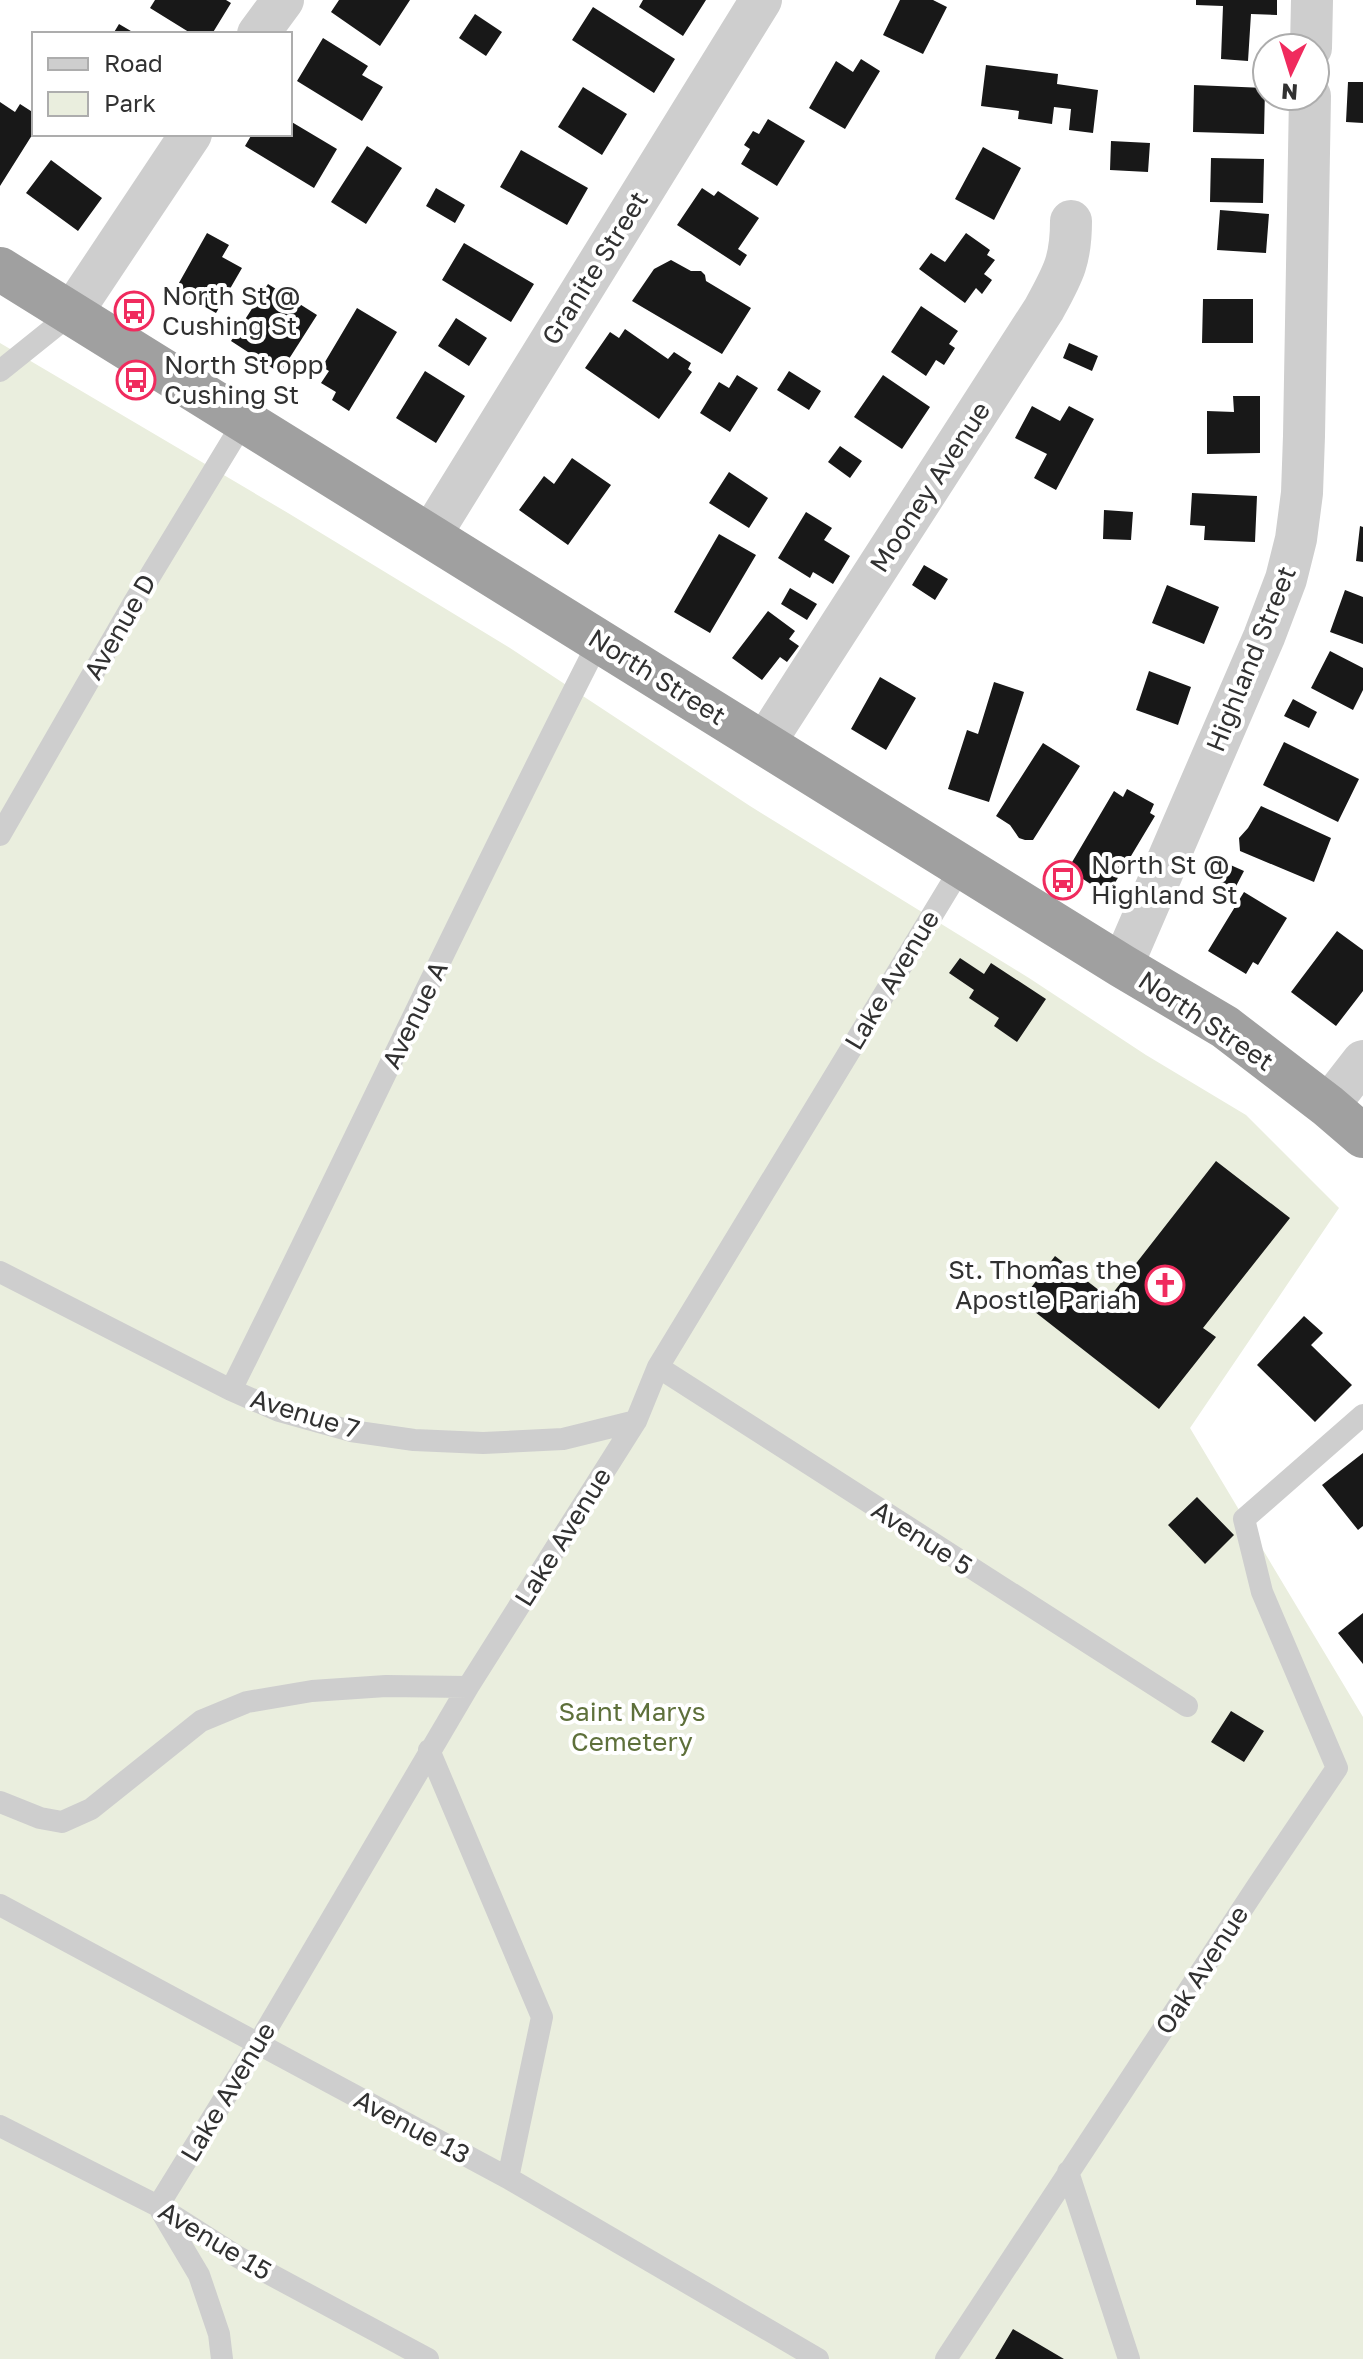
<svg xmlns="http://www.w3.org/2000/svg" width="1363" height="2359" viewBox="0 0 1363 2359" font-family="'Golos Text',sans-serif">
	<rect width="100%" height="100%" fill="#fff"/>
	<path fill="#eaeede" d="M0,343L288,513L510,648L750,806L1029,978L1146,1055L1246,1115L1339,1208L1190,1428L1363,1717V2359H0Z"/>
	<path fill="#181818" d="M155,0H226L231,3L212,34H192L150,8Z
		M339,0H410L380,46L331,12Z
		M643,0H706L683,36L639,7Z
		M900,0H933L947,7L923,54L883,35Z
		M1196,0H1277V15L1251,14L1248,61L1221,59L1223,6L1196,5Z
		M593,7L675,59L654,93L572,40Z
		M475,14L502,32L486,56L459,38Z
		M119,24L136,34H113Z
		M323,38L368,66L362,75L383,87L362,121L297,81Z
		M861,59L880,71L845,129L809,108L836,61L853,72Z
		M986,65L1058,74L1057,84L1098,90L1093,133L1069,130L1071,109L1054,107L1052,124L1018,119L1019,111L981,106Z
		M1348,82H1363V123L1346,122Z
		M1194,85L1265,88L1264,134L1193,132Z
		M583,87L627,114L602,155L558,127Z
		M0,102L15,112L20,104L34,113V132L0,186Z
		M768,119L805,141L777,186L741,164L750,149L744,145L753,131L759,134Z
		M290,121L337,149L314,188L245,146L252,134H290Z
		M1111,141L1150,143L1148,172L1110,170Z
		M367,146L402,168L366,224L331,202Z
		M983,147L1021,168L994,220L955,199Z
		M521,150L588,188L567,225L500,187Z
		M1211,158L1264,159L1263,203L1210,202Z
		M51,160L102,198L78,231L26,193Z
		M436,188L465,205L455,223L426,206Z
		M702,188L714,196L718,191L759,218L738,249L747,255L740,266L677,225Z
		M1220,210L1269,214L1266,253L1217,250Z
		M207,233L229,245L222,257L242,268L216,313L175,290Z
		M966,233L990,250L987,255L995,260L984,274L992,280L982,294L976,288L965,303L919,269L931,253L945,262Z
		M464,243L534,284L511,322L442,280Z
		M671,260L691,271H701L705,275L706,281L751,308L722,354L632,301L654,269Z
		M268,284L317,315L280,373L231,341Z
		M1203,299H1253V343H1202Z
		M921,306L958,331L949,344L955,348L944,365L936,360L926,376L891,352Z
		M357,308L397,332L349,411L332,400L336,392L321,383L329,371L322,367Z
		M456,318L487,338L469,366L438,346Z
		M625,329L668,359L674,352L691,363L688,369L692,372L659,419L585,368L610,332L619,338Z
		M1069,343L1098,356L1092,371L1063,358Z
		M425,371L465,396L436,443L396,418Z
		M789,371L821,391L809,410L777,390Z
		M737,375L758,388L730,432L700,413L719,382L729,388Z
		M883,375L930,407L902,449L854,417Z
		M1233,396H1260V453L1207,454V411L1234,412Z
		M1032,406L1060,421L1069,406L1094,419L1056,490L1034,478L1047,454L1015,438Z
		M840,446L862,461L850,478L828,462Z
		M572,458L611,485L568,545L519,510L544,476L554,484Z
		M729,472L768,498L749,528L709,503Z
		M1192,493L1257,496L1255,542L1204,540L1205,526L1190,525Z
		M1104,510L1133,512L1131,540L1103,539Z
		M806,512L832,528L824,540L850,556L833,584L813,572L810,578L778,558Z
		M1360,526L1363,527V562L1356,561Z
		M719,534L756,555L710,633L674,612Z
		M924,565L948,579L935,600L912,585Z
		M1167,585L1219,607L1204,644L1152,623Z
		M790,588L817,604L807,620L781,604Z
		M1345,590L1363,597V644L1330,632Z
		M768,611L795,631L789,639L799,646L787,662L780,657L762,680L732,658Z
		M1330,651L1363,668V690L1353,710L1311,688Z
		M1149,671L1191,687L1178,725L1136,710Z
		M880,677L916,698L886,750L851,729Z
		M994,682L1024,692L989,802L948,789L967,730L978,734Z
		M1293,699L1317,712L1309,728L1284,716Z
		M1284,742L1359,779L1338,822L1263,785Z
		M1043,743L1080,766L1033,840H1025L1019,838L1010,825L996,816Z
		M1127,789L1154,804L1150,813L1155,816L1113,886L1092,885L1068,869L1114,791L1123,797Z
		M1261,806L1331,838L1314,882L1240,851L1239,838L1248,828Z
		M1217,859L1244,871L1234,890L1209,877Z
		M1244,892L1287,918L1258,965L1253,962L1246,974L1208,951Z
		M1337,931L1363,950V991L1336,1026L1291,992Z
		M960,958L984,974L991,963L1046,999L1017,1042L994,1026L999,1018L969,998L974,990L949,973Z
		M1216,1161L1290,1218L1203,1328L1216,1337L1159,1409L1021,1301L1055,1256L1109,1298Z
		M1304,1316L1323,1333L1311,1345L1352,1385L1315,1422L1257,1365Z
		M1363,1453V1526L1358,1530L1322,1485Z
		M1197,1497L1234,1535L1205,1564L1168,1525Z
		M1363,1613V1664L1338,1633Z
		M1231,1711L1264,1731L1244,1762L1211,1742Z
		M1013,2329L1064,2359H995Z"/>
	<g fill="none" stroke-linecap="round" stroke-linejoin="round">
		<path stroke="#cecece" stroke-width="22" d="M0,371L71,314
			M0,835L133,604L244,421
			M0,1272L231,1390L279,1411L351,1431L414,1440L483,1443L563,1439L636,1421
			M658,1367L1187,1706
			M231,1390C355,1141 472,889 599,641
			M429,1750L542,2017L508,2178
			M0,1802L40,1818L62,1822L91,1809L201,1721L247,1702L312,1691L386,1686L468,1687
			M0,1905L508,2178L818,2359
			M0,2126L158,2206L238,2257L428,2359
			M1068,2172L1129,2359
			M158,2206L258,2044L468,1687L636,1421L658,1367L962,866
			M161,2211L199,2275L219,2334L222,2359
			M946,2359L1258,1885L1337,1768L1262,1592L1244,1519L1363,1415"/>
		<path stroke="#cecece" stroke-width="42" d="M258,34L283,0
			M1311,48L1312,0
			M71,314L191,134
			M430,536L761,0
			M764,744L1044,309C1063,274 1071,261 1071,221
			M1122,966L1264,637L1286,579L1296,539L1302,493L1304,436L1310,96
			M1328,1106L1363,1061"/>
		<path stroke="#a0a0a0" stroke-width="44" d="M0,269L1122,966L1225,1027L1328,1106L1363,1136"/>
	</g>
	<defs>
		<symbol id="bus-ring" viewBox="-11 -11 22 22"><circle r="9.5" fill="#fff" stroke="#f02b5e" stroke-width="1.5"/><path d="M-5-6H5V4H4V6H2V4H-2V6H-4V4H-5ZM-3.5-4V0h7V-4ZM-3.5 1.2v1.5H-2V1.2ZM2 1.2v1.5H3.5V1.2Z" fill="#f02b5e"/></symbol>
		<symbol id="church-ring" viewBox="-11 -11 22 22"><circle r="9.5" fill="#fff" stroke="#f02b5e" stroke-width="1.5"/><path d="M-1.2-6h2.4v3.5h3.3v2.4h-3.3V6h-2.4V-.1h-3.3v-2.4h3.3Z" fill="#f02b5e"/></symbol>
	</defs>
	<g fill-rule="evenodd">
		<use href="#bus-ring" x="112" y="289" width="44" height="44"/>
		<use href="#bus-ring" x="114" y="358" width="44" height="44"/>
		<use href="#bus-ring" x="1041" y="858" width="44" height="44"/>
		<use href="#church-ring" x="1143" y="1263" width="44" height="44"/>
	</g>
	<g text-anchor="middle" stroke-width="8" stroke-linejoin="round" paint-order="stroke">
		<g font-size="26" fill="#313131" stroke="#fff">
			<text transform="translate(595 268) rotate(-58)" y="9">Granite Street</text>
			<text transform="translate(930 487) rotate(-57)" y="9">Mooney Avenue</text>
			<text transform="translate(120 627) rotate(-60)" y="9">Avenue D</text>
			<text transform="translate(1251 659) rotate(-68)" y="9">Highland Street</text>
			<text transform="translate(657 677) rotate(32)" y="9">North Street</text>
			<text transform="translate(892 980) rotate(-59)" y="9">Lake Avenue</text>
			<text transform="translate(415 1015) rotate(-64)" y="9">Avenue A</text>
			<text transform="translate(1206 1021) rotate(34)" y="9">North Street</text>
			<text transform="translate(305 1414) rotate(17)" y="9">Avenue 7</text>
			<text transform="translate(563 1537) rotate(-58)" y="9">Lake Avenue</text>
			<text transform="translate(922 1538) rotate(33)" y="9">Avenue 5</text>
			<text transform="translate(1202 1970) rotate(-57)" y="9">Oak Avenue</text>
			<text transform="translate(228 2092) rotate(-59)" y="9">Lake Avenue</text>
			<text transform="translate(412 2127) rotate(28)" y="9">Avenue 13</text>
			<text transform="translate(215 2241) rotate(31)" y="9">Avenue 15</text>
		</g>
		<g font-size="26" fill="#313131" stroke="#fff" text-anchor="start">
			<text x="162" y="305">North St @<tspan x="162" dy="30">Cushing St</tspan></text>
			<text x="164" y="374">North St opp<tspan x="164" dy="30">Cushing St</tspan></text>
			<text x="1091" y="874">North St @<tspan x="1091" dy="30">Highland St</tspan></text>
			<text x="1137" y="1279" text-anchor="end">St. Thomas the<tspan x="1137" dy="30">Apostle Pariah</tspan></text>
		</g>
		<g font-size="26" fill="#5e703b" stroke="#fff">
			<text x="632" y="1721">Saint Marys<tspan x="632" dy="30">Cemetery</tspan></text>
		</g>
	</g>
	<rect x="32" y="32" width="260" height="104" fill="#ffffff" stroke="#adadad" stroke-width="2"/>
	<rect x="48" y="58" width="40" height="12" fill="#cecece" stroke="#adadad" stroke-width="2"/>
	<text x="104" y="72" font-size="24" fill="#313131">Road</text>
	<rect x="48" y="92" width="40" height="24" fill="#eaeede" stroke="#adadad" stroke-width="2"/>
	<text x="104" y="112" font-size="24" fill="#313131">Park</text>
	<g transform="translate(1291 72) rotate(184)"><circle r="38" fill="#ffffff" stroke="#adadad" stroke-width="2"/>
	<path d="M0-6L14 30L0 20L-14 30Z" fill="#f02b5e"/>
	<text y="-12" font-size="22" font-weight="bold" text-anchor="middle" fill="#313131">N</text>
	</g>
</svg>
